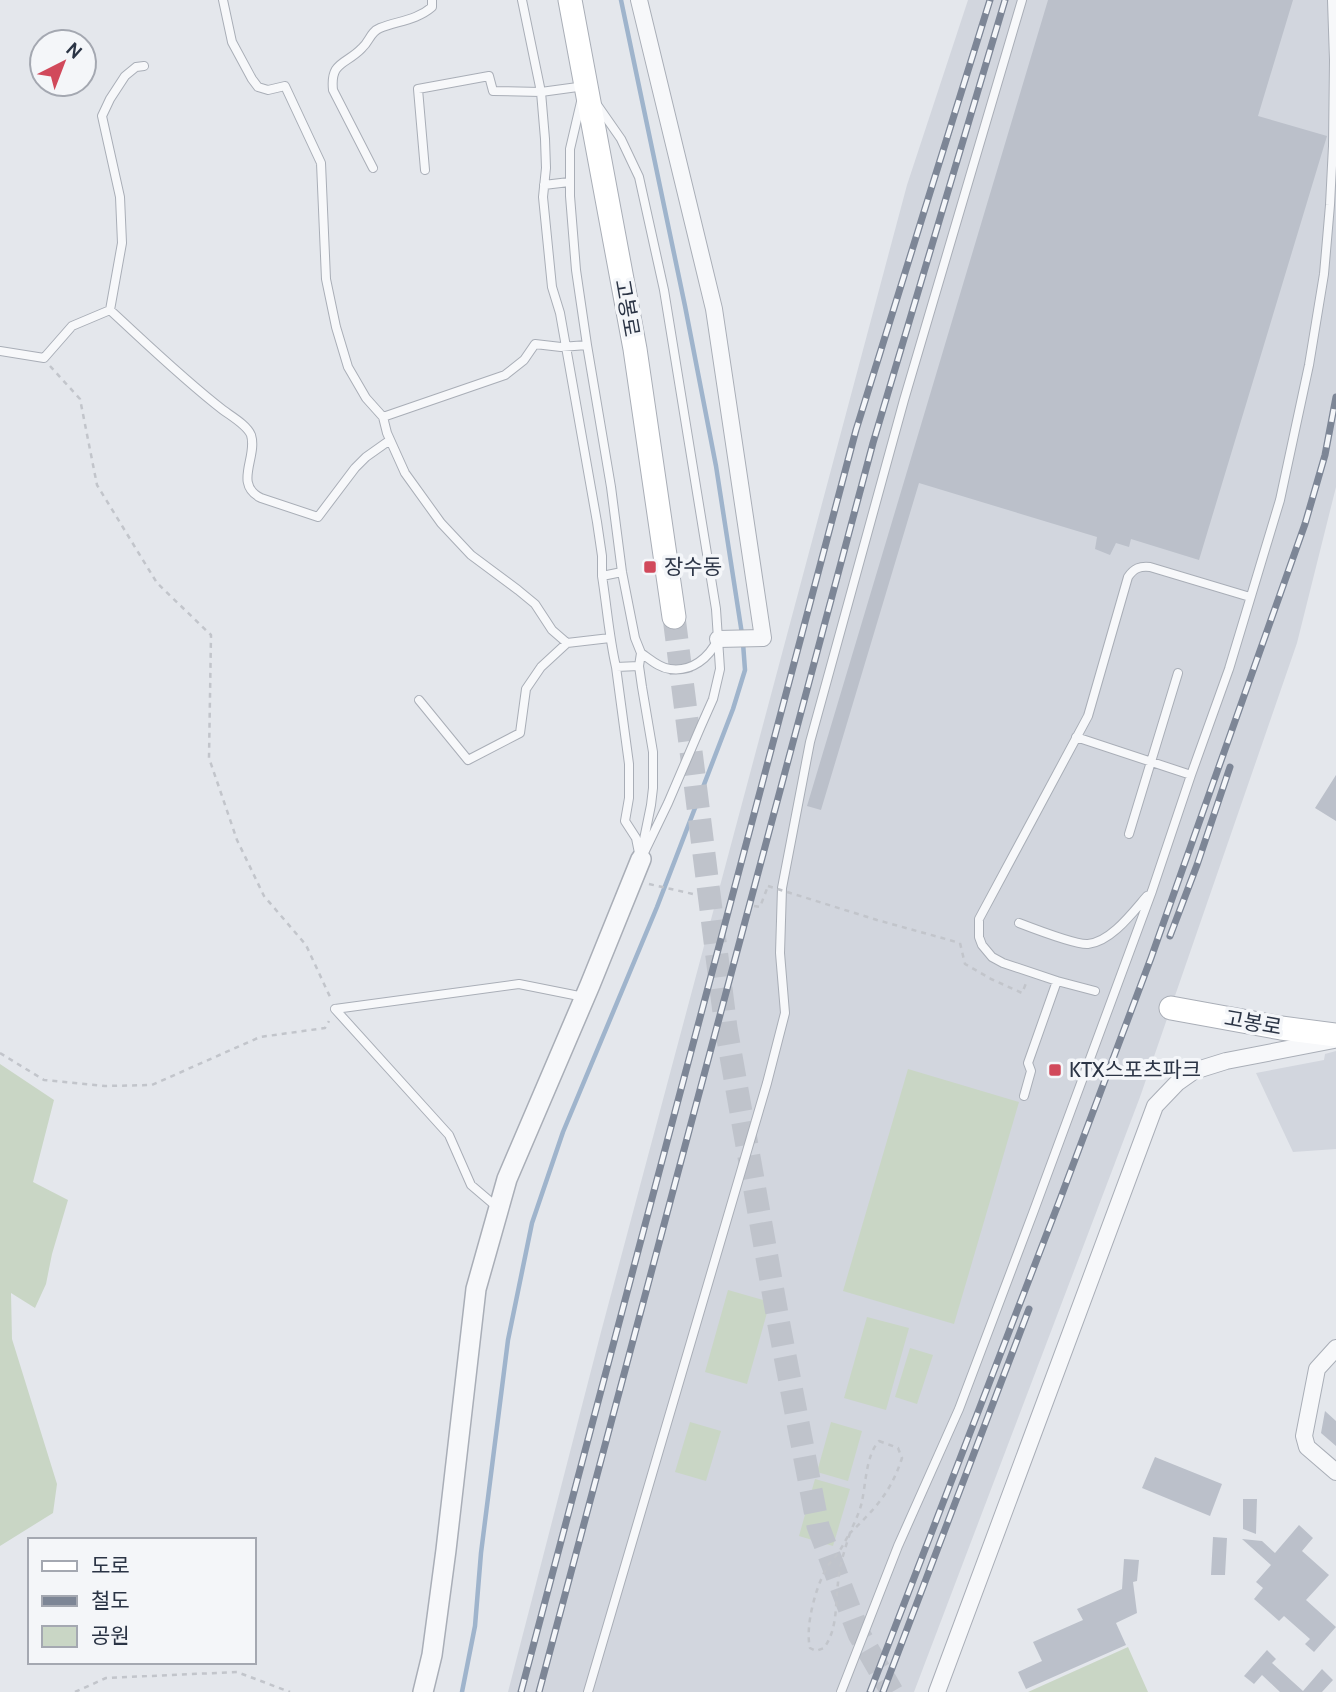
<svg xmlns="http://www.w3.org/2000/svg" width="1336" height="1692" viewBox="0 0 1336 1692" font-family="Cabin,'Noto Sans KR',sans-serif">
	<rect width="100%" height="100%" fill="#e4e7ec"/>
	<path fill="#d2d6de" d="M968,0H1336V487L1297,643L1140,1097L914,1692H508L601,1332L907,185Z
		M1336,1051V1149L1293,1152L1256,1073L1324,1060L1325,1054Z"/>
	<path fill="#c9d6c5" d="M0,1064L54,1100L33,1182L68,1200L52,1254L46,1284L35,1308L11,1293L12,1339L57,1484L53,1513L0,1546Z
		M908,1069L1019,1102L954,1324L843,1291Z
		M728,1290L770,1302L747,1384L705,1372Z
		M867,1317L909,1328L886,1410L844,1398Z
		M910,1348L933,1355L917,1404L895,1397Z
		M690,1422L721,1431L706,1481L675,1472Z
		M831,1422L862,1431L848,1481L817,1472Z
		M815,1479L850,1489L833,1546L799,1536Z
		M1128,1647L1148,1692H1028Z"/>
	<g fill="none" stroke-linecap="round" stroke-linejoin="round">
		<path stroke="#9fb4cc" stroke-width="4.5" d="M621,0L685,306L716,466L742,634
			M462,1692L475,1626L481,1553L508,1340L532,1223L563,1132L657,907L733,709L745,670L743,643"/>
	</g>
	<path fill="#bbc0ca" d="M1048,0H1293L1258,116L1327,136L1199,560L1131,539L1129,547L1116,543L1110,555L1095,549L1097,537L919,483L821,810L807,806Z
		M1336,775V821L1315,808Z
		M1325,1411L1336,1421V1446L1321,1433Z
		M1155,1457L1222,1484L1210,1516L1142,1488Z
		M1243,1499H1257L1256,1534L1243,1529Z
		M1299,1525L1313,1538L1302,1551L1329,1575L1306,1600L1336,1627L1314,1652L1305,1644L1310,1639L1284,1616L1279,1621L1254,1599L1263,1588L1256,1582L1271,1565L1242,1539L1262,1541L1275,1553Z
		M1213,1537L1227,1538L1225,1575H1211Z
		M1124,1559L1139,1560L1137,1581L1133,1582L1137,1613L1116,1623L1126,1645L1026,1689L1018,1672L1042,1661L1033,1642L1083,1620L1077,1609L1122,1589Z
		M1267,1650L1276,1659L1272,1663L1303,1691L1322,1669L1333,1680L1322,1692H1280L1262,1675L1254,1684L1244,1676Z"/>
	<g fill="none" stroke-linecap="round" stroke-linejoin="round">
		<path stroke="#bfc3cb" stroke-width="23" stroke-dasharray="23 11" stroke-linecap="butt" d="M674,617L726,1028L779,1325L818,1526L859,1634L892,1692"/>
		<defs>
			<path id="service" d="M223,0L232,42L252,79L258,87L268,90L285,86L321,163L326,279L336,327L348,367L366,398L383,417L387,433L405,473L441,523L471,555L518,590L535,604L552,630L567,643
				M522,0L541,92L545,139L546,168L543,197L552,287L560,313L597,522L602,556V576
				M144,66L136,67L125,76L110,99L102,116L120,197L122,243L110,310C147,344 183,379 223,410C231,416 247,425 251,435C258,457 233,484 261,498L318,517L355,468L366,457L390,440
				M581,102L570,149V196L576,270L587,345L611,487L622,572L635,638L641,653L639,666L642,687L653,752V788L651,805L642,849
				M598,106L621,139L639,177L664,290L716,609L720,669L713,699L701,726L668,803L641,859
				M373,168L333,90C330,61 346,65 362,48C370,41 370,32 380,28C398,21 417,20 432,7V0
				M425,170L418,89L489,76L493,91L541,92L585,86
				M544,185L569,182
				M0,351L44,358L72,326L110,310
				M383,417L505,375L524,360L535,344L561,347L587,345
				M622,572L602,576C607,607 609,637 616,667L639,666
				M641,653C650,659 659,668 670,669C692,672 709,658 718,639
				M616,667L629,764V798L625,821L636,838L639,853
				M419,700L468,760L520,733L526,689L541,667L567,643L610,638
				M1076,737L1191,775
				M1129,834L1178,673
				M1019,923C1032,928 1077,945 1088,944C1111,942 1133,912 1147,896
				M1095,991L1057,981L1003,963L992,957L982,945L979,937V919L1088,716L1128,577C1134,568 1140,566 1150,567L1250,597
				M335,1009L449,1135L471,1185L498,1208
				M335,1009L519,984L584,997
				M1024,1096L1031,1071L1028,1063L1057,981
				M588,1692L767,1083L785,1013L780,953L782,888L810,742L904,400L1022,0
				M841,1692L898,1546L959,1409L1033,1213L1152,891L1191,775L1229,669L1280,500L1309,365L1324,274L1330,205L1333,146L1334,60L1332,0"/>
			<path id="minor" d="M639,0L714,309L763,638L718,639
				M1336,1348L1317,1369L1304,1436L1307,1447L1336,1472
				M937,1692L1155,1106L1177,1083L1194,1071L1226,1061L1334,1040"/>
			<path id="tertiary" d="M423,1692L432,1655L446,1550L476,1289L507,1179L590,985L641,859"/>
			<path id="secondary" d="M570,0L635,349L674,617
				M1171,1008L1281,1028L1336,1035"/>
		</defs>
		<use href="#service" stroke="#a9aeb7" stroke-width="10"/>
		<use href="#minor" stroke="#a9aeb7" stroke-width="18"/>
		<use href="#tertiary" stroke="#a9aeb7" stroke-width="22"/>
		<use href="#secondary" stroke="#a9aeb7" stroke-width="25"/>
		<path stroke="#c2c5cb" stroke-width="2.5" stroke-dasharray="5 5" stroke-linecap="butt" d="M50,366L80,399L97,485L157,583L211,635L209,758L237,840L264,896L306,945L331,999
			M649,884L693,894
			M754,906L760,907L768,886
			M960,943L965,964L991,979L1022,993L1027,981
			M0,1053L44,1080L105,1086L152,1085L260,1037L325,1028L329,1021
			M879,1441L898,1448L902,1458C891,1492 875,1509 850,1533C854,1523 860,1512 862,1501C866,1483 866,1455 879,1441Z
			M850,1533C845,1549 839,1566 838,1583C835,1606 838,1628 824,1648L816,1651L810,1648C805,1627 815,1590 825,1571C828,1564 834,1559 838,1553C843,1546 846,1539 850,1533Z
			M75,1692L106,1678L237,1672L290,1692"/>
		<use href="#service" stroke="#f7f8fa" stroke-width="8"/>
		<use href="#minor" stroke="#f7f8fa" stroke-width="16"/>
		<use href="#tertiary" stroke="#f7f8fa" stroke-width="19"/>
		<use href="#secondary" stroke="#fff" stroke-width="23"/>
		<defs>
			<path id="rail" d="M1170,936L1197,865L1230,767
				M521,1692L856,430L990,0
				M539,1692L873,443L1005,0
				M870,1692L1059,1202L1151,958L1305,524L1325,455L1336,397
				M883,1692L1029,1309"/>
		</defs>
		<use href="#rail" stroke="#7d8696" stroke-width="7"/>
		<use href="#rail" stroke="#f4f6f9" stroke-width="4.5" stroke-dasharray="13" stroke-linecap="butt"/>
		<path stroke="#c2c5cb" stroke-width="2.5" stroke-dasharray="5 5" stroke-linecap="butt" d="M768,886L877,920L960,943"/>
	</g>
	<g fill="#d1495b" stroke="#f4f6f9" stroke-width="2.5">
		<rect x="643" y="560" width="14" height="14" rx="3.5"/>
		<rect x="1048" y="1063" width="14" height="14" rx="3.5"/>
	</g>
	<g text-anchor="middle" stroke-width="7" stroke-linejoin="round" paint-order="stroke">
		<g font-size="21" fill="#2b3445" stroke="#f4f6f9">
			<text transform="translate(627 308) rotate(80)" y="7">고봉로</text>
			<text transform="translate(1253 1023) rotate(10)" y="7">고봉로</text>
		</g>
		<g font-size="21" fill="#2b3445" stroke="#f4f6f9" text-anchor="start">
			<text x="664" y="574">장수동</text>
			<text x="1069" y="1077">KTX스포츠파크</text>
		</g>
	</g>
	<rect x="28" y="1538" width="228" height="126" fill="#f4f6f9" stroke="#a4a8b1" stroke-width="2"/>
	<rect x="42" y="1561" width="35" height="10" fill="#ffffff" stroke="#a4a8b1" stroke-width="2"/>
	<text x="91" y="1573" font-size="21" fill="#2b3445">도로</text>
	<rect x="42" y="1596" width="35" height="10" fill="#7d8696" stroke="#a4a8b1" stroke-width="2"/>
	<text x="91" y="1608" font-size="21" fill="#2b3445">철도</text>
	<rect x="42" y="1626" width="35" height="21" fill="#c9d6c5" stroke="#a4a8b1" stroke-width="2"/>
	<text x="91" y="1643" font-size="21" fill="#2b3445">공원</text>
	<g transform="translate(63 63) rotate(42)"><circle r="33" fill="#f4f6f9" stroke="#a4a8b1" stroke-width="2"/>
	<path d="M0-5L12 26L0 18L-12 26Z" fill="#d1495b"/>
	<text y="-10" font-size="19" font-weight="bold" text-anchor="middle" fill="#2b3445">N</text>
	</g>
</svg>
